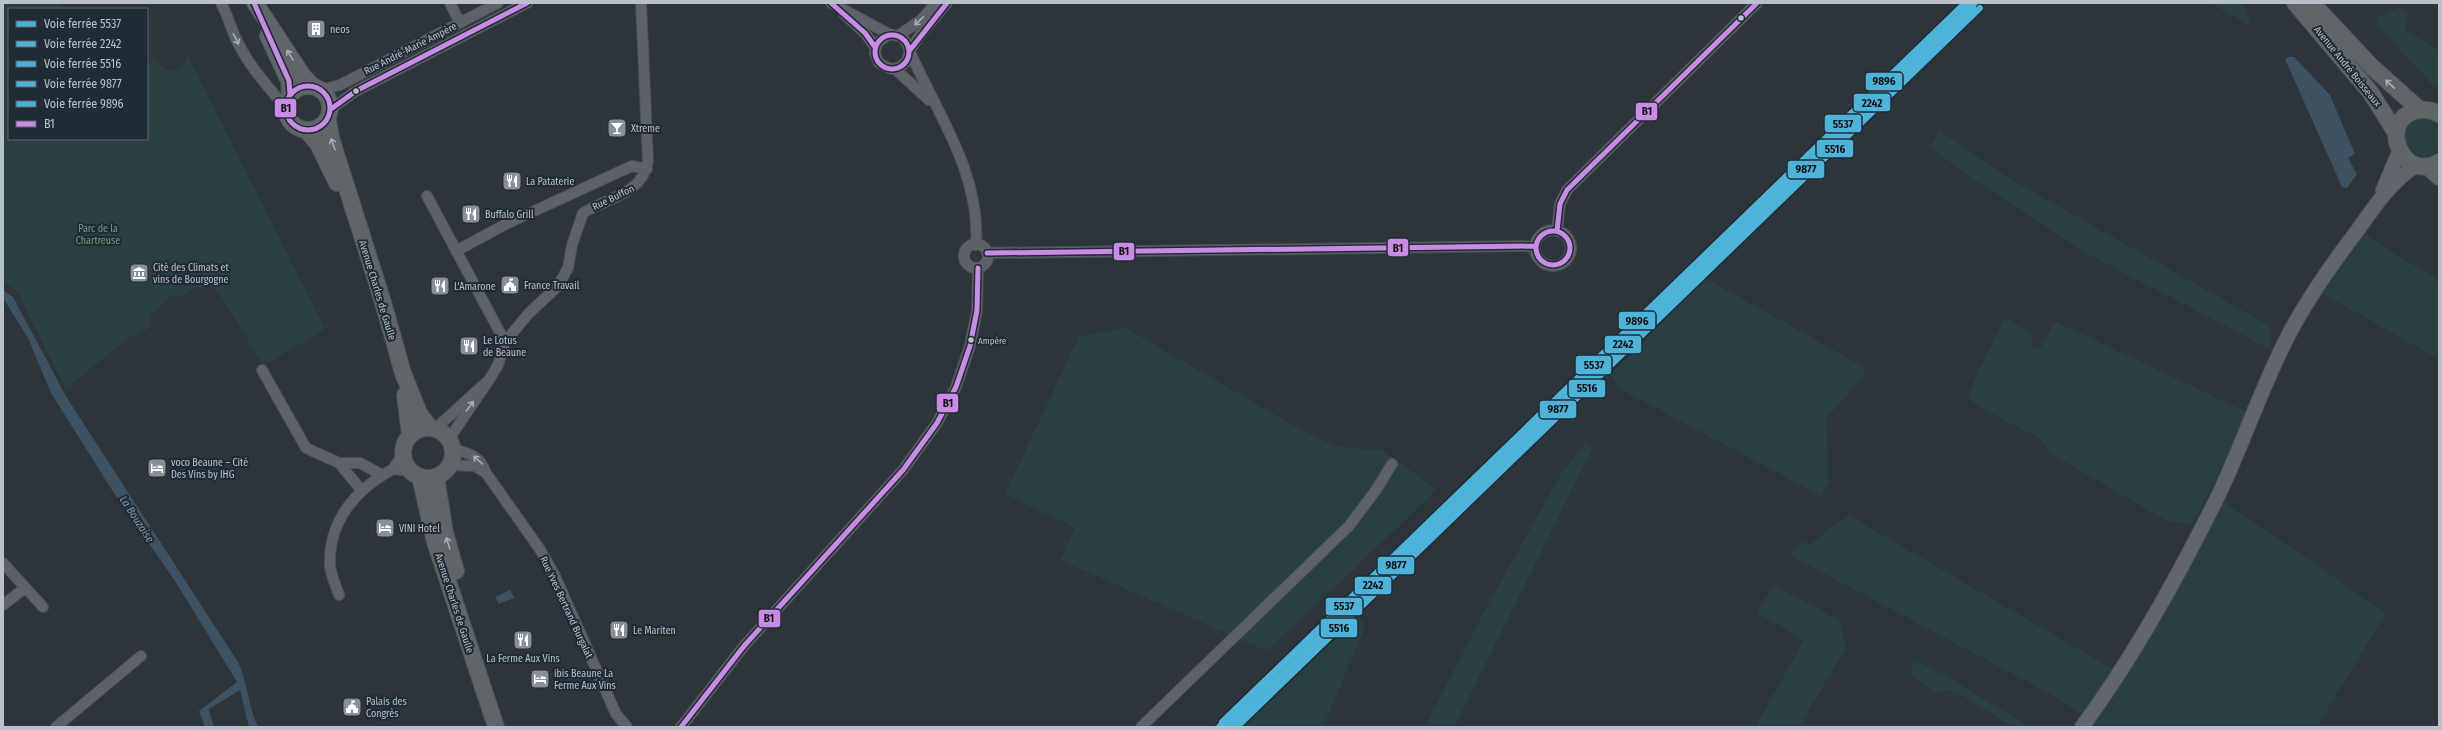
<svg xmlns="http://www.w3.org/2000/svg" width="2442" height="730" viewBox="0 0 2442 730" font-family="'Fira Sans Condensed',sans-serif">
	<rect width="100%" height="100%" fill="#2d343a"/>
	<path fill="#2a3f3f" d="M3,3H61L64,9H9V139H147V60L152,56L164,69L175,70L185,64L187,54L325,329L264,366L215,287H197L178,297L171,296C163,301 159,309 151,314L150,326L146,330L127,339L66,389L17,292L3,281Z
		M2210,3H2243L2252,27Z
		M2401,7L2407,12L2405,30L2439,51V83L2435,88L2376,23L2377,17Z
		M2424,116L2439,123V150L2425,158C2408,155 2393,131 2412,120C2415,118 2420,117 2424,116Z
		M1939,130L2014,181L2270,326V349L2093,257L1974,180L1930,147Z
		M2364,234L2439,281V359L2323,294Z
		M1705,278L1864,367L1865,374L1826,419L1829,482L1821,496L1618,388L1611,374Z
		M2005,317L2034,337L2031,346L2040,349L2055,321L2247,412L2231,451L2192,524L2169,522L2053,455L2040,439L1980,407L1971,400L1968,394Z
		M1126,328L1291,424L1335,446L1384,451L1437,490L1267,651L1060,560L1075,528L1005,494L1079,336Z
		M1586,443L1593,448L1454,727H1425L1482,615L1562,472Z
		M2220,499L2386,613L2317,727H2088Z
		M1848,515L2113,669L2081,715L2056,697L1789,555L1804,541L1810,544Z
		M1773,585L1840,620L1846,648L1799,727H1755L1804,640L1757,613Z
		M1359,616L1366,626L1323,727H1243Z
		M1914,660L1943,674L2030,727H2012L1963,696L1947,690L1935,693L1910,674Z"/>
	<path fill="#3c5263" d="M2289,57H2294L2330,95L2355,154L2348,158L2357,174L2347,188L2342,187L2285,59Z
		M3,290L13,297L67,398L238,662C248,683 248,706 258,727H249L240,690L209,709L214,727H205L199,711L237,682L175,581L112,490L51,393L28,338L3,298Z
		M510,590L514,598L499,604L495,597Z"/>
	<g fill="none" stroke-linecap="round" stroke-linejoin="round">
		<defs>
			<path id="street" d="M221,3C228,15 231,30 238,43C250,67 268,87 286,108
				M450,3L460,23
				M831,3L889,34
				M844,14L865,33L875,47
				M899,35L921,20L936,3
				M910,50L903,37L889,34L877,43L875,53L879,63L891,69L900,67L907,61L910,50L920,35L947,3
				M910,52C937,113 981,174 976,245
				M895,69L929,100
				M321,90L340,85L498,3
				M331,109L356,91L527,3
				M427,196L505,342
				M1535 248a18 18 0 1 1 36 0a18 18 0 1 1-36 0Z
				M1557,231L1560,204L1567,190L1757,3
				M964 256a12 12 0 1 1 24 0a12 12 0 1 1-24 0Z
				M456,251L506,224L632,166L647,169
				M987,253L1535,246
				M262,370L306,448L339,463
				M489,380L498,365L505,342L529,313L558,286L568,268L572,245L583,213C609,197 642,195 648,161L641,3
				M435,429L489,380L449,439
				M403,454L393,469L410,471
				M450,465L475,466L486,473C480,456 469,453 453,449
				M486,473L539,548L554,574L616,714L627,727
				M362,491L339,463H360L382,475
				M3,563L43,607
				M339,595C336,586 331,575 330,566C328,521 356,489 393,469
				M3,605L25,588
				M56,727L141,656
				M681,727L744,646L903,470L937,423L956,387L970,346L977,310L978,268
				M1141,727L1349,526L1376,490L1392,464"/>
			<path id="secondary" d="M2383,190L2399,152
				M2082,727C2135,655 2178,577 2218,496C2243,444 2261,388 2288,336C2307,299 2332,264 2357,231C2374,207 2391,181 2417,165"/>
			<path id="primary" d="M255,3L303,76L313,86
				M2295,3L2371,93L2396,133
				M2312,3L2371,66L2420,110
				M268,36L289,81L290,95
				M286 108a22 22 0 1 1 44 0a22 22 0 1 1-44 0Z
				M2439,114C2432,110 2423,109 2415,111C2376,123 2405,184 2439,162
				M328,119L331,138L382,299L403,373L419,413L430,428
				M306,130L318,144L337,183
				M2427,166L2439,177
				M405,395L410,435
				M403 453a25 25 0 1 1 50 0a25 25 0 1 1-50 0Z
				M420,477L435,542L496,727
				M436,477L445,533L456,571"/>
		</defs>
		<use href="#street" stroke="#4b5054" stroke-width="12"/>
		<use href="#secondary" stroke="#4b5054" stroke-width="16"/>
		<use href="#primary" stroke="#4b5157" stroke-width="18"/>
		<use href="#street" stroke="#5d6268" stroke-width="10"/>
		<use href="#secondary" stroke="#61666c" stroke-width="14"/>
		<use href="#primary" stroke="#5f6569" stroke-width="16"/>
		<defs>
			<path id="bus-1" d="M254,3L289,81L290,95
				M831,3L865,33L875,47
				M875 52a17 17 0 1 1 34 0a17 17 0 1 1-34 0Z
				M910,50L947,3
				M286 108a22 22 0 1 1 44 0a22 22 0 1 1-44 0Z
				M331,109L356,91L527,3
				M1536 248a17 17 0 1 1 34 0a17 17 0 1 1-34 0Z
				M1557,231L1560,204L1567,190L1757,3
				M987,253L1535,246
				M681,727L744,646L903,470L937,423L956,387L970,346L977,310L978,268"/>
		</defs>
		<use href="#bus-1" stroke="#202b35" stroke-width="8"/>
		<use href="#bus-1" stroke="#ca8be6" stroke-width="5"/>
		<defs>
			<path id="rail-1" d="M1219,727L1968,3"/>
			<path id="rail-2" d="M1227,727L1975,3"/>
			<path id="rail-3" d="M1237,727L1980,8"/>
			<path id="rail-4" d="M1229,727L1973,8"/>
			<path id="rail-5" d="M1222,722L1965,3"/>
		</defs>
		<use href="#rail-1" stroke="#202b35" stroke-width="9"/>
		<use href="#rail-2" stroke="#202b35" stroke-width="9"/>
		<use href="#rail-3" stroke="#202b35" stroke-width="9"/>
		<use href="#rail-4" stroke="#202b35" stroke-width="9"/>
		<use href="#rail-5" stroke="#202b35" stroke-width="9"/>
		<use href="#rail-1" stroke="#4db3d9" stroke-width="6"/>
		<use href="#rail-2" stroke="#4db3d9" stroke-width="6"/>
		<use href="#rail-3" stroke="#4db3d9" stroke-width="6"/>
		<use href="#rail-4" stroke="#4db3d9" stroke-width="6"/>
		<use href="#rail-5" stroke="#4db3d9" stroke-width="6"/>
	</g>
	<defs><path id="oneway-shaft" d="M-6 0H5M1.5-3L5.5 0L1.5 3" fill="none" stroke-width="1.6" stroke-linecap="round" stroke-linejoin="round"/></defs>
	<g stroke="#a6aeb6">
		<use href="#oneway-shaft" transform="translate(919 21) rotate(137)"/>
		<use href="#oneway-shaft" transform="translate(236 39) rotate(63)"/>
		<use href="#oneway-shaft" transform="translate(470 406) rotate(-54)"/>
		<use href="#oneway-shaft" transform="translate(478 460) rotate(-138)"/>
	</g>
	<g stroke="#a6afb7">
		<use href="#oneway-shaft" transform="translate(290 55) rotate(-122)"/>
		<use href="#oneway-shaft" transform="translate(2390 84) rotate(-137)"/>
		<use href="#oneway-shaft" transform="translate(333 144) rotate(-109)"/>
		<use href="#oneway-shaft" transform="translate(448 543) rotate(-107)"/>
	</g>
	<defs>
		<symbol id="building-square" viewBox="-11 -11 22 22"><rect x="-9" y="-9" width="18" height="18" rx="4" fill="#879098" stroke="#202b35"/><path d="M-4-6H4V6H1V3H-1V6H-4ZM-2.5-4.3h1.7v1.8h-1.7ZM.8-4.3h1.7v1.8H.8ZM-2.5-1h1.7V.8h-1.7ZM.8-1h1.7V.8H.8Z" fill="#fff"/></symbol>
		<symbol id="bar-square" viewBox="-11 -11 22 22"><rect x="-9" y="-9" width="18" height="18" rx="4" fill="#879098" stroke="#202b35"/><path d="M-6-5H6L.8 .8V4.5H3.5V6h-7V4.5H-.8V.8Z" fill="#fff"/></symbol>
		<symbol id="restaurant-square" viewBox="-11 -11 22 22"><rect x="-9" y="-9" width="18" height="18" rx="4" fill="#879098" stroke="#202b35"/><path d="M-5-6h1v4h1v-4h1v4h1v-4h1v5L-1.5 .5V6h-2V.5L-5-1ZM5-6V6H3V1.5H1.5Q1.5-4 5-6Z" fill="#fff"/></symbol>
		<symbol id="museum-square" viewBox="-11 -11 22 22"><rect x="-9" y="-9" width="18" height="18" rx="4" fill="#879098" stroke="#202b35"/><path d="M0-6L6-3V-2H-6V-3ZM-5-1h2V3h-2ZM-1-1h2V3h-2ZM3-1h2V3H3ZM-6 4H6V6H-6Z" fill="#fff"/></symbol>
		<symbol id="civic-square" viewBox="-11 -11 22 22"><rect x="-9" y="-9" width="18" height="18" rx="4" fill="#879098" stroke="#202b35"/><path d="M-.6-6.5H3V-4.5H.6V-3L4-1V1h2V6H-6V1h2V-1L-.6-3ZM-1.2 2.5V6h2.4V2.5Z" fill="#fff"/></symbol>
		<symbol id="hotel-square" viewBox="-11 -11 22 22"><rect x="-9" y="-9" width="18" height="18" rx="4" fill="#879098" stroke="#202b35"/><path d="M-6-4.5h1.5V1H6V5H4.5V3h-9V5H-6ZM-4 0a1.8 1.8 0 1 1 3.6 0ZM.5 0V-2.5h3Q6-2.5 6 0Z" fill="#fff"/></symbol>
	</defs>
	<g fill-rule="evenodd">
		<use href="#building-square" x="305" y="18" width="22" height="22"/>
		<use href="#bar-square" x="606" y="117" width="22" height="22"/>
		<use href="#restaurant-square" x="501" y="170" width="22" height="22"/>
		<use href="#restaurant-square" x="460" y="203" width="22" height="22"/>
		<use href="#museum-square" x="128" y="262" width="22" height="22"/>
		<use href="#civic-square" x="499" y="274" width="22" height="22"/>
		<use href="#restaurant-square" x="429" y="275" width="22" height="22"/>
		<use href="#restaurant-square" x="458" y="335" width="22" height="22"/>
		<use href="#hotel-square" x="146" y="457" width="22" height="22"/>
		<use href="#hotel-square" x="374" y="517" width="22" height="22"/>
		<use href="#restaurant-square" x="608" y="619" width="22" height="22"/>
		<use href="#restaurant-square" x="512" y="629" width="22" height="22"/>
		<use href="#hotel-square" x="529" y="668" width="22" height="22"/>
		<use href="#civic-square" x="341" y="696" width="22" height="22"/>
	</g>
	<g fill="#b8c1ca" stroke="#202b35" stroke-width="1.5">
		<circle cx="1741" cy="18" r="3.5"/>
		<circle cx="356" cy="91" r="3.5"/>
		<circle cx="971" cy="340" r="3.5"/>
	</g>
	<g text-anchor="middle" stroke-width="4" stroke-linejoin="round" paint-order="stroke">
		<g font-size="9" fill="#b8c1ca" stroke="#202b35" text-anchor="start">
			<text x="978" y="344">Ampère</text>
		</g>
		<g font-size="10" fill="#b8c1ca" stroke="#202b35" text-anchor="start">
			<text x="330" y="33">neos</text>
			<text x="631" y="132">Xtreme</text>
			<text x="526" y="185">La Pataterie</text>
			<text x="485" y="218">Buffalo Grill</text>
			<text x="153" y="271">Cité des Climats et<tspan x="153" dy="12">vins de Bourgogne</tspan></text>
			<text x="524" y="289">France Travail</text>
			<text x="454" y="290">L'Amarone</text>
			<text x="483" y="344">Le Lotus<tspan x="483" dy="12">de Beaune</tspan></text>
			<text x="171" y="466">voco Beaune – Cité<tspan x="171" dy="12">Des Vins by IHG</tspan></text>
			<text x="399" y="532">VINI Hotel</text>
			<text x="633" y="634">Le Mariten</text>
			<text x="523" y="662" text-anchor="middle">La Ferme Aux Vins</text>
			<text x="554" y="677">ibis Beaune La<tspan x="554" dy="12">Ferme Aux Vins</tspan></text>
			<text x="366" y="705">Palais des<tspan x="366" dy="12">Congrès</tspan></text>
		</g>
		<g font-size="10" fill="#b8c1ca" stroke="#202b35">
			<text transform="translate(410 48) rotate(-27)" y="4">Rue André-Marie Ampère</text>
			<text transform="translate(2348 66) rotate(51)" y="4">Avenue André Boisseaux</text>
			<text transform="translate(613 197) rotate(-26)" y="4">Rue Buffon</text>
			<text transform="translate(378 290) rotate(73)" y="4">Avenue Charles de Gaulle</text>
			<text transform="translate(455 603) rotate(72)" y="4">Avenue Charles de Gaulle</text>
			<text transform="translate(567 607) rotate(65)" y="4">Rue Yves Bertrand Burgalat</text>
		</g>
		<g font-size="10" fill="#779e7c" stroke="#202b35">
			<text x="98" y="232">Parc de la<tspan x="98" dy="12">Chartreuse</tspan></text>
		</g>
		<g font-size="11" font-style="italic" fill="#7a96ab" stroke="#202b35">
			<text transform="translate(137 519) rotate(57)" y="4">La Bouzaise</text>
		</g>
	</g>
	<g stroke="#202b35" stroke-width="1.5">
		<rect x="1865" y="72" width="38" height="19" rx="4" fill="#4db3d9"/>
		<rect x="1853" y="93" width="38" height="19" rx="4" fill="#4db3d9"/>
		<rect x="274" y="98" width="23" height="20" rx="4" fill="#ca8be6"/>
		<rect x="1635" y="102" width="23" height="19" rx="4" fill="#ca8be6"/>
		<rect x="1824" y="114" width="38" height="19" rx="4" fill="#4db3d9"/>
		<rect x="1816" y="139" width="38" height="19" rx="4" fill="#4db3d9"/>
		<rect x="1787" y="160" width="38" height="19" rx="4" fill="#4db3d9"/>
		<rect x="1387" y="238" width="22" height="19" rx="4" fill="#ca8be6"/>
		<rect x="1113" y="242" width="22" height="19" rx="4" fill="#ca8be6"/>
		<rect x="1618" y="311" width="38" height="19" rx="4" fill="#4db3d9"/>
		<rect x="1604" y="335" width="38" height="19" rx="4" fill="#4db3d9"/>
		<rect x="1575" y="355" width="37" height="20" rx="4" fill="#4db3d9"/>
		<rect x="1568" y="379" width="38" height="19" rx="4" fill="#4db3d9"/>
		<rect x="936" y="393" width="23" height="20" rx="4" fill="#ca8be6"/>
		<rect x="1539" y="400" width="38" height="19" rx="4" fill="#4db3d9"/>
		<rect x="1377" y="556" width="38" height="19" rx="4" fill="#4db3d9"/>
		<rect x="1354" y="576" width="38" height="19" rx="4" fill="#4db3d9"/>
		<rect x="1325" y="597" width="38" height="19" rx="4" fill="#4db3d9"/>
		<rect x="758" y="609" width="23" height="19" rx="4" fill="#ca8be6"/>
		<rect x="1320" y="618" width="38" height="20" rx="4" fill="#4db3d9"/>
	</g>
	<g font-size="11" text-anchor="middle" font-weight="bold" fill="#111">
		<text x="1884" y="85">9896</text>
		<text x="1872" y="107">2242</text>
		<text x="286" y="112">B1</text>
		<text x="1647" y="115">B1</text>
		<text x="1843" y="128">5537</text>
		<text x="1835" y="153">5516</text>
		<text x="1806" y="173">9877</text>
		<text x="1398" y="252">B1</text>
		<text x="1124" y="255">B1</text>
		<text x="1637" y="325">9896</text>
		<text x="1623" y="348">2242</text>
		<text x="1594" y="369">5537</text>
		<text x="1587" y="392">5516</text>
		<text x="948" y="407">B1</text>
		<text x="1558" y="413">9877</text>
		<text x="1396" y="569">9877</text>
		<text x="1373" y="589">2242</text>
		<text x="1344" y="610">5537</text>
		<text x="769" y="622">B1</text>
		<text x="1339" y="632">5516</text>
	</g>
	<rect width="2442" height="730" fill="none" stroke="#b8c1ca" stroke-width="8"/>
	<rect x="8" y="8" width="140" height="132" fill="#202b35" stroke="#5d6771"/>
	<rect x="16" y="21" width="20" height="6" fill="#4db3d9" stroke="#5d6771"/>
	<text x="44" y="28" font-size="12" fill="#b8c1ca">Voie ferrée 5537</text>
	<rect x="16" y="41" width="20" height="6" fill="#4db3d9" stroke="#5d6771"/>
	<text x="44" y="48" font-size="12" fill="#b8c1ca">Voie ferrée 2242</text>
	<rect x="16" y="61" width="20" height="6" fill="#4db3d9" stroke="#5d6771"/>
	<text x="44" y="68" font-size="12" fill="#b8c1ca">Voie ferrée 5516</text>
	<rect x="16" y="81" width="20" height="6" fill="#4db3d9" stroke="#5d6771"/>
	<text x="44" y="88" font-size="12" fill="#b8c1ca">Voie ferrée 9877</text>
	<rect x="16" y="101" width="20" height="6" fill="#4db3d9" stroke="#5d6771"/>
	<text x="44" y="108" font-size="12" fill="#b8c1ca">Voie ferrée 9896</text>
	<rect x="16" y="121" width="20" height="6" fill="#ca8be6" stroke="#5d6771"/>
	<text x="44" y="128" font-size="12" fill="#b8c1ca">B1</text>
</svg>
